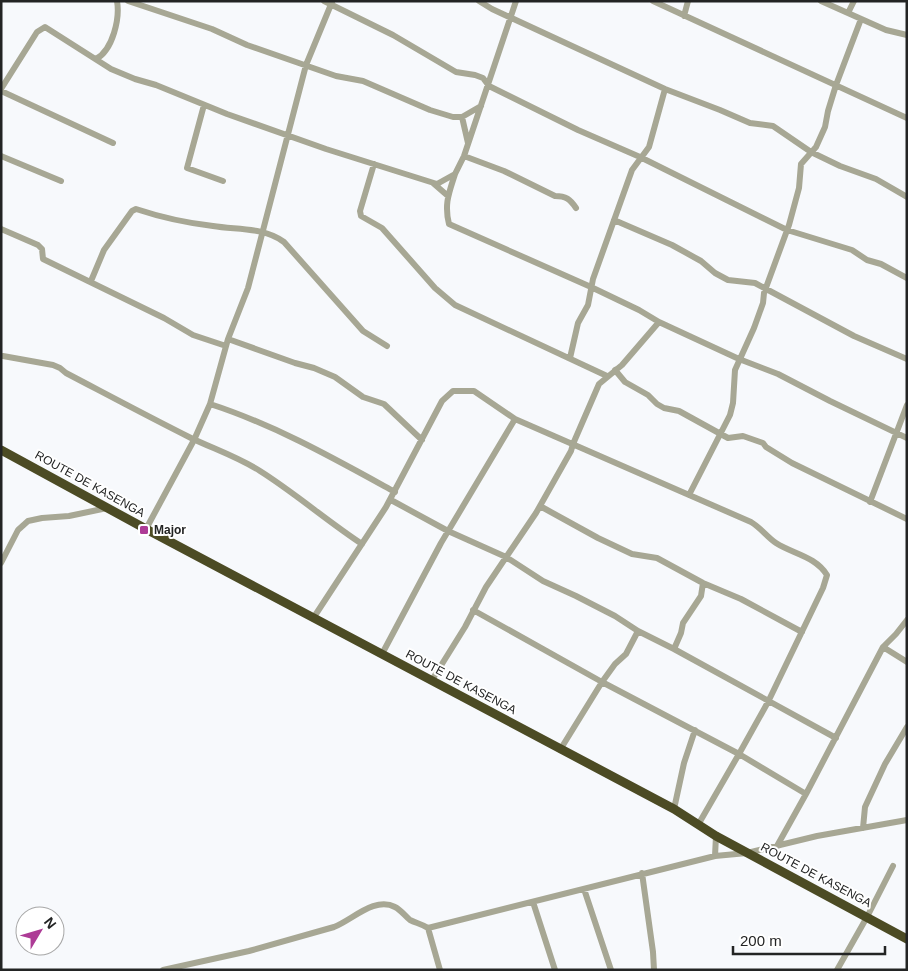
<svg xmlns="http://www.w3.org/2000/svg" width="908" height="971" viewBox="0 0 908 971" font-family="Arial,sans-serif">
	<rect width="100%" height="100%" fill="#f7f9fc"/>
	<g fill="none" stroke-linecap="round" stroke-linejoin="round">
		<path stroke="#a7a794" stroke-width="6" d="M128,1L212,29L247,45L336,76L363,81L430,110L453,117H462L481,106
			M324,1L393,35L456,72L475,75L483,78L489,86L578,130L640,157L787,230L852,250L867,260L881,264L907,278
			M479,1L492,9L665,89L720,110L750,123L773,126L811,152L840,166L876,179L907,197
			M653,1L907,118
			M821,1L886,30L907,35
			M848,13L854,1
			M684,16L688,1
			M96,59C113,50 120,18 117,1
			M1,89L37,32L45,27L111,69L135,79L156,85L227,114L326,149L437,184L455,174L464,156L516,1
			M1,91L113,143
			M204,105L187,168L223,181
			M462,117L468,143
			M1,156L61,181
			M464,156L504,171L555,196C566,196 570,199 576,208
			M374,164L360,211L361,216L382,228L435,288L455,305L607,376
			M455,174C449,193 444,204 449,224L591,287L639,310L659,322L739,359L778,374L830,401L907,438
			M433,183L448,196
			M614,220L672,245L701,261L715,273L728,280L755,283L854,336L907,359
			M1,229L38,245L42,249L43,259L164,318L193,335L226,346
			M91,281L104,250L132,211L136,209C160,217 187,223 213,226C237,230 264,227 284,242L363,331L387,346
			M228,339L295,363L314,368L335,377L363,397L384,404L422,440
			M3,356L53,365L60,368L66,373C108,395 149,417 191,438C214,449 238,457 260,471C295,493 327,521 362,544
			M570,358L578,323L588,305L593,279L632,170L649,147L665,89
			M615,370L625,382L648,395L657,404L664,408L679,411L728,438L743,436L763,443L766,447L792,463L907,519
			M210,404C275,425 335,459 395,492
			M689,495L730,415L733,403L735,370L754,328L763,303L764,293L789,225L799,188L801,164L816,147L825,127L828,111L836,85L861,19
			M391,500L448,531L506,557L543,581L576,596L615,616L638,631
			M870,502L907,405
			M540,506L598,538L632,554L657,558L703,583L741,599L802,632
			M146,529L194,440L210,404L228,339L248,288L306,65L332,2
			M1,563L18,530L28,521L42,518L69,516L107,508
			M473,610L602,682L739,754L806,794
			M314,617L386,507L442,401L453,391H474L515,419L751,522C761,528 767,537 776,543C793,554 815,556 827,575L823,588L768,702L739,754L698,825
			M883,647L907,662
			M674,649L681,633L683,623L701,596L703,583
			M382,654L441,543L515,419
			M432,680L465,627L486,587L536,513L571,451L573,444L599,384L622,365L659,322
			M560,750L602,682L615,664L626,654L638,631L674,649L836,738
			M674,809L684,763L695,730
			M863,828L865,807L885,764L907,727
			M777,846L806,794L883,647L896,634L907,620
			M715,856L716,836
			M642,873L653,952L654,970
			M584,889L611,970
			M533,902L555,970
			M428,928L440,970
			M163,970L249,951L334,927C352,920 375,896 395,907C401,910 405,916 410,920C416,923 422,924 428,928L715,856L747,853L817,836L907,820
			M837,970L867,917L893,866"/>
		<path stroke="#4c4b24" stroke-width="9" d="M1,450L146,529L674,809L716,836L907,939"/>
	</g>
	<rect fill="#ad3b96" stroke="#fff" stroke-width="2" x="139" y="525" width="10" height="10" rx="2.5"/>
	<g text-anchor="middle" stroke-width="4" stroke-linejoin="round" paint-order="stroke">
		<g font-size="12" fill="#232424" stroke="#fff">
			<text transform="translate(90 484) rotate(29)" y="4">ROUTE DE KASENGA</text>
			<text transform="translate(461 682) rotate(28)" y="4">ROUTE DE KASENGA</text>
			<text transform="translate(816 875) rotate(28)" y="4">ROUTE DE KASENGA</text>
		</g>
		<g font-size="12" font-weight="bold" fill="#232424" stroke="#fff" text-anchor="start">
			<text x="154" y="534">Major</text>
		</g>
	</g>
	<rect width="908" height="971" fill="none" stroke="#232424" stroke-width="5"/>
	<g transform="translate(40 931) rotate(52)"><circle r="24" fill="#ffffff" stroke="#a7a7a7"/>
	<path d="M0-4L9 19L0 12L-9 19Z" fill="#ad3b96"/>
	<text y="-8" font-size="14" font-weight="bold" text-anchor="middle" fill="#232424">N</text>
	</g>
	<path d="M733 946v8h152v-8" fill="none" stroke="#232424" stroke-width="2.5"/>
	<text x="740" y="946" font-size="15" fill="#232424" stroke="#ffffff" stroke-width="4" paint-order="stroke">200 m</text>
</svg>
